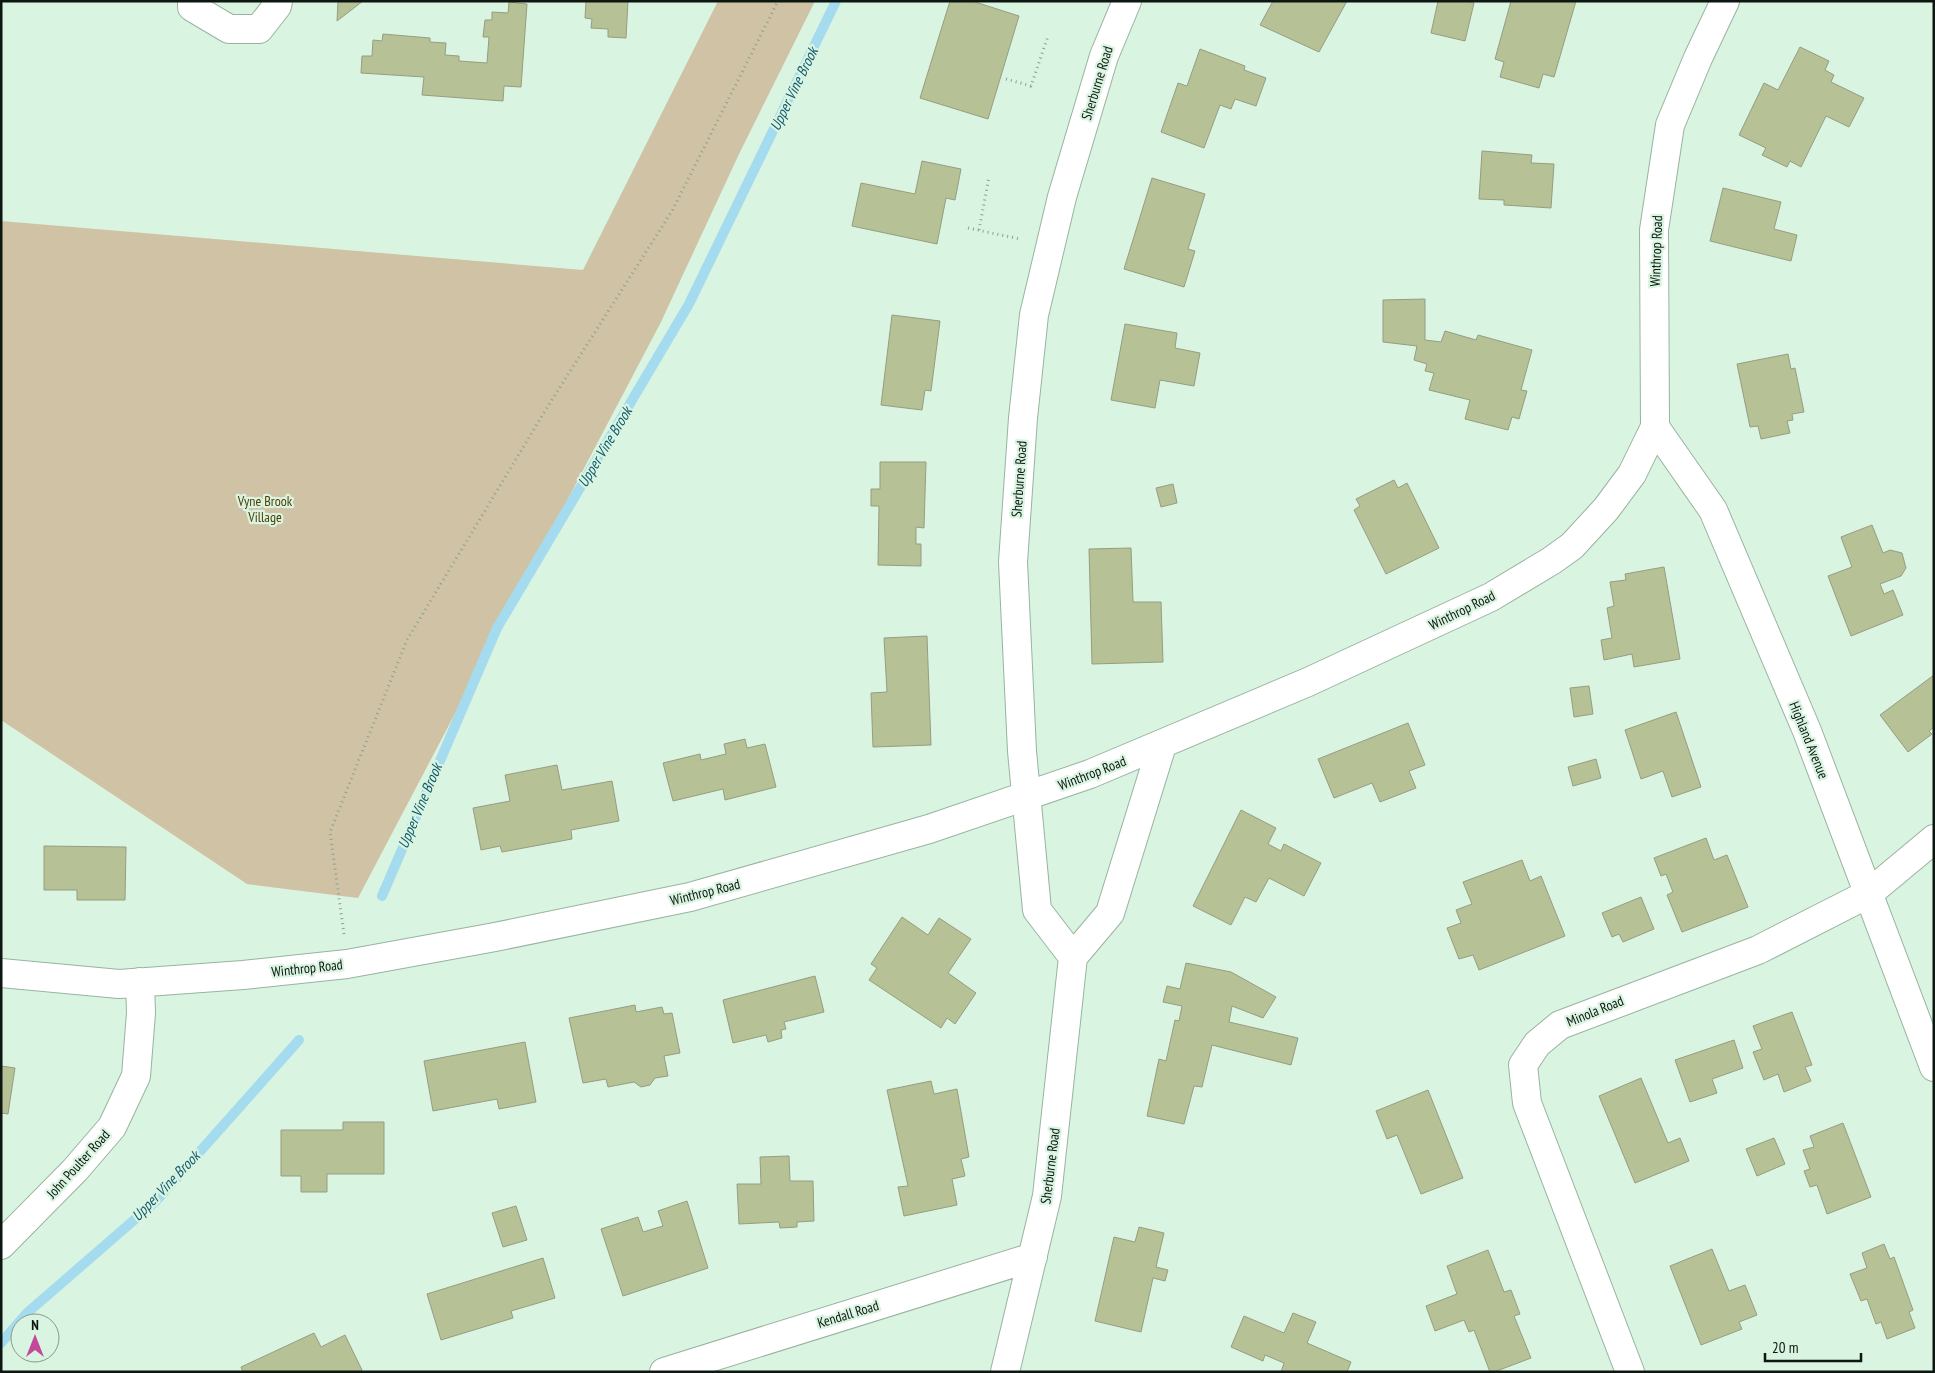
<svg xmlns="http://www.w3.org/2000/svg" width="1935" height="1373" viewBox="0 0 1935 1373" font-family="'PT Sans Narrow',sans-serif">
	<rect width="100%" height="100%" fill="#d9f4e0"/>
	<path fill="#cfc2a5" d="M718,1H815L739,154L661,322L358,898L247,884L1,720V221L583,270Z"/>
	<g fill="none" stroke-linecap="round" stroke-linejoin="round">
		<path stroke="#a5dbee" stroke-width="10" d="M382,896L497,628L689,304L836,1
			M1,1343L27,1313L156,1201L299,1040"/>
	</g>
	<path fill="#b6c195" stroke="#969d82" d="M338,1H363L337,21Z
		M586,1H628L626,38L608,37V29L591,28L592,19L585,18Z
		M950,1H972L1019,16L988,119L920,98Z
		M1273,1H1347L1319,52L1260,25Z
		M1438,1H1467L1474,3L1465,41L1431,33Z
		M1511,1H1576L1554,77L1543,74L1539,88L1500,77L1504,62L1495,59Z
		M509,2L527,4L521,87L504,86L503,101L422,95L424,77L361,73L362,56H372L373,40L382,41L383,34L430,38V42L446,43L445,55L459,56V61L487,63L489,37H483L485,20H492V12L508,13Z
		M1800,47L1829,61L1825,70L1834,75L1831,82L1864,98L1849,127L1826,116L1801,167L1790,161L1787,167L1762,155L1766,148L1739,135L1764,83L1778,90Z
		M1200,49L1245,66L1244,70L1266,78L1256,106L1235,99L1231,109L1220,105L1204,148L1161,132L1178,83L1187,86Z
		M1482,151L1532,155L1531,163L1554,164L1551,208L1504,205V200L1479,199Z
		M922,161L961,169L955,200L946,198L937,244L852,226L861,183L915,194Z
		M1152,178L1205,194L1188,249L1195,251L1184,287L1124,269Z
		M1723,188L1781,202L1774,229L1797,235L1791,261L1710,241Z
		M1425,299V340L1441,342L1445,331L1476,340L1478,335L1532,350L1521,390L1527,391L1519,419L1512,417L1508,430L1465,419L1470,400L1429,390L1434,373L1425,371L1427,364L1414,360L1417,346L1383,342V300Z
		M892,315L940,321L931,391L925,390L922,410L881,405Z
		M1125,324L1177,333L1175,348L1200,353L1194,386L1160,380L1155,408L1111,400Z
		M1788,354L1791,369L1795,368L1804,412L1792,414L1793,420L1787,421L1790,433L1761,439L1758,426L1750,427L1737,364Z
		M880,462H926L924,528L916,527V544H921V566L878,565L879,506H871V489H880Z
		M1394,480L1398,488L1407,483L1439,548L1386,574L1354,510L1360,506L1356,499Z
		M1173,484L1177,503L1161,507L1156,488Z
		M1872,525L1883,553L1890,550L1902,553L1906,568L1901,576L1880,584L1884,594L1893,590L1903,615L1851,636L1828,576L1852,567L1841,537Z
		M1131,548L1133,602H1161L1163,662L1092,664L1089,549Z
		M1664,567L1680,659L1634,667L1632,654L1604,660L1601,640L1612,638L1607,608L1614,606L1610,582L1626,580L1625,574Z
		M927,636L931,745L873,747L871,693L887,692L884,638Z
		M1934,675V727L1929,731L1932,734L1908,752L1880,715Z
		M1589,686L1593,714L1574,717L1570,688Z
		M1676,712L1701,787L1672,797L1663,771L1641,779L1625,730Z
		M1408,723L1425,765L1409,771L1416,788L1380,802L1372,783L1334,798L1318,759Z
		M745,739L747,748L765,744L776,787L725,800L723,789L673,801L663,763L700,754L701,760L726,754L724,744Z
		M1596,759L1601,778L1573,786L1568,767Z
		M557,765L562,790L612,781L619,821L571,830L572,839L502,852L500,846L481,850L473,808L510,801L505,775Z
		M1241,810L1276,828L1268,844L1281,851L1284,844L1321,863L1304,896L1269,878L1256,902L1245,897L1231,925L1193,906Z
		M1706,838L1714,860L1727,855L1748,907L1682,932L1667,895L1673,892L1666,874L1661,876L1654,858Z
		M44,846L126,847L125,900H77V890H44Z
		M1522,860L1530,881L1541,876L1565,936L1479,970L1473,955L1459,959L1447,928L1461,923L1456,910L1472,904L1463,882Z
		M1641,897L1654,929L1623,942L1619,934L1612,937L1602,913Z
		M902,917L928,935L939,918L971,939L948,973L976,993L955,1024L947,1018L941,1028L869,980L877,968L871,964Z
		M1186,963L1231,972L1276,997L1263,1018L1232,1006L1229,1022L1298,1038L1291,1065L1212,1045L1202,1087L1194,1086L1184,1124L1147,1116L1159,1059L1166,1061L1175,1020L1179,1021L1182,1006L1163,1002L1167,986L1180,989Z
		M815,976L824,1012L784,1022L786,1029L781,1030L782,1038L768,1042L766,1035L733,1043L723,1000Z
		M635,1005L636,1012L662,1007L664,1014L672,1013L680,1053L664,1056L668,1076L655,1078L650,1085L641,1087L634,1082L608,1087L606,1079L583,1083L569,1018Z
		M1792,1012L1812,1065L1805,1067L1811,1081L1784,1092L1778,1074L1764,1080L1753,1052L1762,1049L1753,1026Z
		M1734,1040L1743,1068L1712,1079L1717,1093L1690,1102L1675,1060Z
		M525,1042L536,1102L499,1109L497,1099L433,1111L424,1061Z
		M1,1066L15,1068L8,1114L1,1113Z
		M1641,1078L1668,1143L1680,1138L1689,1161L1635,1183L1599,1096Z
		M931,1081L934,1094L957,1089L969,1157L961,1159L965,1176L952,1179L957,1205L904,1216L898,1187L908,1186L887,1090Z
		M1428,1090L1463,1178L1421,1194L1397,1135L1387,1139L1376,1111Z
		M343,1122H384V1174H327V1192H301V1176H281V1130H343Z
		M1843,1123L1871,1197L1827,1214L1817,1185L1810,1187L1804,1171L1810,1169L1803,1150L1814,1147L1810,1136Z
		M1774,1138L1785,1164L1757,1176L1746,1149Z
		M789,1156L790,1181H813L814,1221L797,1222V1227L780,1228L779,1222L739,1224L737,1184H761L760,1157Z
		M687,1201L708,1268L623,1296L601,1229L638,1217L643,1232L663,1226L658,1211Z
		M516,1206L527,1240L503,1247L492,1213Z
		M1139,1227L1164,1233L1156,1267L1168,1270L1165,1281L1153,1278L1141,1332L1095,1321L1114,1237L1135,1242Z
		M1884,1244L1890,1259L1894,1257L1913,1310L1909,1312L1915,1328L1887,1339L1881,1322L1876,1324L1867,1299L1861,1301L1850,1274L1867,1268L1862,1253Z
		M1712,1249L1729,1291L1745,1285L1757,1315L1739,1322L1742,1329L1701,1345L1670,1266Z
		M1488,1250L1504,1292L1511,1290L1520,1314L1514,1316L1531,1358L1494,1372H1490L1474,1330L1469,1332L1464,1320L1435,1331L1426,1306L1457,1294L1447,1266Z
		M543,1258L555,1298L511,1311L513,1318L441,1340L427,1294Z
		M1293,1313L1316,1322L1307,1343L1351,1362L1347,1372H1281L1284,1363L1265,1355L1263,1361L1231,1347L1244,1316L1284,1333Z
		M314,1333L321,1347L345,1335L362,1370L359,1372H243L241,1367Z"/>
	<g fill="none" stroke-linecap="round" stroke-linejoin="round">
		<defs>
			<path id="street" d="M192,1V7L229,29H259L277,6L278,1
				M1655,427L1713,510L1807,731L1934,1067
				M1073,957L1110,913L1162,745
				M1,973L119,984L243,975L347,964L495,937L690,897L929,829L1090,774L1308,682L1491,597L1551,561L1572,546L1606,509L1632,474L1655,427L1654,230L1670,125L1698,58L1725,1
				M1,1245L75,1170L112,1127L136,1076L141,1013L140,982
				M664,1372L1033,1257
				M1005,1372L1047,1196L1073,957L1037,910L1022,751L1013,562L1023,418L1034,315L1062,197L1104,56L1127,1
				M1630,1372L1527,1103L1523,1065L1537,1044L1560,1025L1758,950L1868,894L1934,839"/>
		</defs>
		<use href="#street" stroke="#99b3a0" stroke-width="30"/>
		<path stroke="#8da192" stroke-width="3" stroke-dasharray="1 4" stroke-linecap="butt" d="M1006,79L1031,86L1048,36
			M968,228L1020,239
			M979,230L989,177
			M344,934L330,832L407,640L548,406L672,211L778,1"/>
		<use href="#street" stroke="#fff" stroke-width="28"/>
	</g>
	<g text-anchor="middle" stroke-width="4.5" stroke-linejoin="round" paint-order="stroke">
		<g font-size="14" fill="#0d1610" stroke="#d9f4e0">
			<text transform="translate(1097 83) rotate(-73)" y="5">Sherburne Road</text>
			<text transform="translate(1656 251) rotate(-88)" y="5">Winthrop Road</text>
			<text transform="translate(1019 479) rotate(-86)" y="5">Sherburne Road</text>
			<text transform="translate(1462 610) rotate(-26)" y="5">Winthrop Road</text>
			<text transform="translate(1809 740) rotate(68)" y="5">Highland Avenue</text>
			<text transform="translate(1092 773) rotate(-21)" y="5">Winthrop Road</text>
			<text transform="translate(705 892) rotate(-14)" y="5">Winthrop Road</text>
			<text transform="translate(307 968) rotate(-6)" y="5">Winthrop Road</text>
			<text transform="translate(1595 1011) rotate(-22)" y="5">Minola Road</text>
			<text transform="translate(78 1164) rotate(-48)" y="5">John Poulter Road</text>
			<text transform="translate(1050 1166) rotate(-83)" y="5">Sherburne Road</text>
			<text transform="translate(848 1314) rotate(-17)" y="5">Kendall Road</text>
		</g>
		<g font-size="14" fill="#523d05" stroke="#d9f4e0">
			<text x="265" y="506">Vyne Brook<tspan x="265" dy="16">Village</tspan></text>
		</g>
		<g font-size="15" font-style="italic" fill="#135a6e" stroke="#d9f4e0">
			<text transform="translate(794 89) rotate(-64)" y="5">Upper Vine Brook</text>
			<text transform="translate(605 447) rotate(-59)" y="5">Upper Vine Brook</text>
			<text transform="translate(420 806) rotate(-67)" y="5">Upper Vine Brook</text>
			<text transform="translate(166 1186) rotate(-46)" y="5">Upper Vine Brook</text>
		</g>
	</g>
	<rect width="1935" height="1373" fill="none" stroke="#0d1610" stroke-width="5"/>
	<g transform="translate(35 1338)"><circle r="24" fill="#d9f4e0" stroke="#879b8d"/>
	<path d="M0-4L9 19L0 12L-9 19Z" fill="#c4499b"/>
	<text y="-8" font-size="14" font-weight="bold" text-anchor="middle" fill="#0d1610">N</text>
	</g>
	<path d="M1765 1353v8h96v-8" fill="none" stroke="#0d1610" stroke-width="2.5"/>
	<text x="1772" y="1353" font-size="15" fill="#0d1610" stroke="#d9f4e0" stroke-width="4" paint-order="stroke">20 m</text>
</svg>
